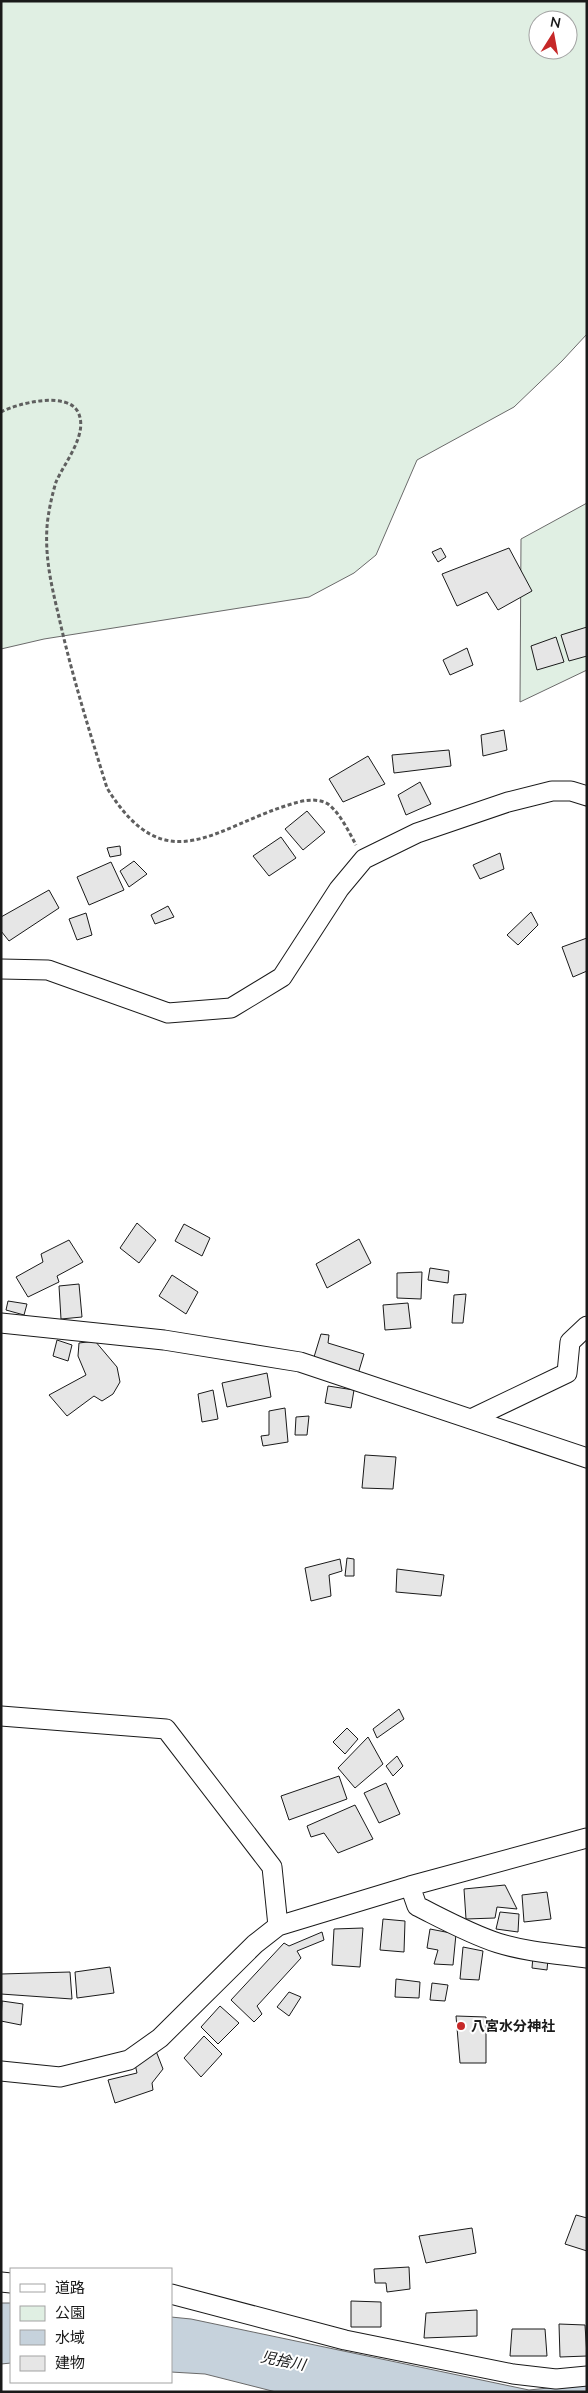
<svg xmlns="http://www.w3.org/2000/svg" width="588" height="2393" viewBox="0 0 588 2393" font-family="'Nunito Sans','Noto Sans JP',sans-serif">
	<rect width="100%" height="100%" fill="#fff"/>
	<path fill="#e0efe3" stroke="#6a6a6a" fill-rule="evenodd" d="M1,1H587V334L562,361L514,407L417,460L376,555L354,573L309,597L44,639L1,649ZM538,20H568V50H538Z
		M587,503V670L520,702L521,539Z"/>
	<path fill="#c6d2dc" stroke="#6a6a6a" d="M1,2303H11V2363L1,2364Z
		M171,2317L191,2319L529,2390L587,2384V2392H276L205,2374L171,2372Z"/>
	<path fill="#e6e6e6" stroke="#1a1a1a" d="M441,548L446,557L438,562L432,552Z
		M509,548L532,591L498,610L487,592L457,606L442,574Z
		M587,627V656L569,661L561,635Z
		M556,637L564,662L537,670L531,646Z
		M467,648L473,665L450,675L443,660Z
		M504,730L507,750L483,756L481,735Z
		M449,750L451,766L394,773L392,755Z
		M368,756L385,784L343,802L329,779Z
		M420,782L431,804L406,815L398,795Z
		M307,811L325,832L303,850L285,829Z
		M281,837L296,858L269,876L253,856Z
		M120,846L121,855L110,857L107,848Z
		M500,853L504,869L480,879L473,865Z
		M134,861L147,874L129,887L120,871Z
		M111,862L124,890L89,905L77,877Z
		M49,890L59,908L9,941L1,931V917Z
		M168,906L174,917L155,924L151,915Z
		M531,912L538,925L518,945L507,935Z
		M86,913L92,935L77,940L69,919Z
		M587,938V971L573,977L562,947Z
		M137,1223L156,1240L139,1263L120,1248Z
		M184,1224L210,1238L202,1256L175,1241Z
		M359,1239L371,1263L327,1288L316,1264Z
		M69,1240L83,1262L57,1276L59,1282L28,1297L16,1277L43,1262L41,1254Z
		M430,1268L449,1271L448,1283L428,1280Z
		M422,1272L421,1299L397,1298V1273Z
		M172,1275L198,1292L186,1314L159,1296Z
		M79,1284L82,1317L61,1319L59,1286Z
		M466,1294L463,1323H452L454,1295Z
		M8,1301L27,1304L24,1315L6,1310Z
		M408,1303L411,1328L385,1330L383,1305Z
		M321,1334L329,1335L328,1343L364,1354L358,1374L314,1357Z
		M57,1340L72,1345L68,1361L53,1356Z
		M95,1341L117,1367L120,1382L113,1394L102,1401L94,1396L67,1416L49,1395L86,1375L78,1356L79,1343Z
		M267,1373L271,1397L227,1407L222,1383Z
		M328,1386L354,1390L351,1408L325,1403Z
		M213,1390L218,1419L202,1422L198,1394Z
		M285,1408L288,1442L263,1446L261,1436L269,1435V1411Z
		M309,1416L307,1435H295L296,1417Z
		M365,1455L396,1457L393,1489L362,1488Z
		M347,1558L354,1559V1576H345Z
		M340,1559L342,1571L329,1575L331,1596L311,1601L305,1568Z
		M397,1569L444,1575L441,1596L396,1592Z
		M399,1709L404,1719L377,1738L373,1729Z
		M347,1728L358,1739L345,1754L333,1742Z
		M368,1737L383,1764L355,1788L338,1768Z
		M397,1756L403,1766L393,1776L386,1766Z
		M339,1776L347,1799L289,1820L281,1796Z
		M386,1783L400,1814L379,1823L364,1793Z
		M355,1805L373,1839L338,1853L324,1833L311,1837L307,1826Z
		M505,1885L517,1909L497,1907L495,1918L466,1919L464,1889Z
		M547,1892L551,1919L524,1922L522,1895Z
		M500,1912L519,1914L518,1932L496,1929Z
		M383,1919L405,1921L404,1952L380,1950Z
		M363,1928L360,1967L332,1965L334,1929Z
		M430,1929L456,1934L453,1965L434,1964L438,1950L427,1948Z
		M322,1932L324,1940L297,1951L301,1958L257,2006L262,2014L254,2022L231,2000L284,1943L289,1946Z
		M463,1947L483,1951L479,1980L460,1979Z
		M533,1956L548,1959L547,1970L532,1968Z
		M110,1967L114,1993L77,1998L75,1972Z
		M70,1972L72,1999L1,1994V1974Z
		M396,1979L420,1982L419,1998L395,1997Z
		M432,1983L448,1985L445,2001L430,2000Z
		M289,1992L301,1997L289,2016L277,2007Z
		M2,2001L23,2004L21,2025L1,2021Z
		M220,2006L239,2023L218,2044L201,2027Z
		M456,2016L486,2017V2063H460Z
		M204,2036L222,2054L201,2077L184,2058Z
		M156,2051L163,2069L152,2083L153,2090L115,2103L108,2080L137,2073L135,2064Z
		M576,2215L587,2218V2251L565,2244Z
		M472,2228L476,2253L426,2263L419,2236Z
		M409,2267L410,2289L387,2292L386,2283H375L374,2269Z
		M351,2301L381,2302V2327H351Z
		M477,2310V2336L424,2338L426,2313Z
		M559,2324L585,2325L587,2356L560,2357Z
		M512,2329H545L547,2356H510Z"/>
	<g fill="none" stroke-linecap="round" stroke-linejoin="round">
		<defs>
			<path id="minor" d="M1,969L48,970L168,1013L231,1008L282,977L339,889L364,859L417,833L508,802L552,791H571L587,796
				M1,1323L164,1340L300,1362L587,1458
				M471,1419L567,1373L570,1342L587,1326
				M1,1716L166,1729L272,1867L278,1926
				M410,1886L417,1906C443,1919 470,1934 498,1943C527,1952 557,1954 587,1958
				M1,2071L60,2077L129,2060L160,2038L255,1944L278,1926L410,1886L587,1838
				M1,2282L11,2283
				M171,2294L345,2340L513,2374L556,2379L587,2376"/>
		</defs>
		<use href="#minor" stroke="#1a1a1a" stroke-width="21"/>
		<path stroke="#5f5f5f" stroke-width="3" stroke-dasharray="4 2.5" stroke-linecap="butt" d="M1,412C18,403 67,391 78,412C89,434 64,463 56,482C52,495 48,513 47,527C45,557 51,584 58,613C71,672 89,730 107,788C167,885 216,825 295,803C305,800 318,798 328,804C340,813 349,832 356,845"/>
		<use href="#minor" stroke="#fff" stroke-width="19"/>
	</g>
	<circle fill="#c62828" stroke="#fff" stroke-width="2" cx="461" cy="2026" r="5"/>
	<g text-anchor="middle" stroke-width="4" stroke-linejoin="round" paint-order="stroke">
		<g font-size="14" font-weight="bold" fill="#1a1a1a" stroke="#fff" text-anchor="start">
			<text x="471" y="2031">八宮水分神社</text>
		</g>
		<g font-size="15" font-style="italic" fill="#1a1a1a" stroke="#fff">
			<text transform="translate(283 2361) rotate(11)" y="5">児捨川</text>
		</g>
	</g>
	<rect width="588" height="2393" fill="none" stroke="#1a1a1a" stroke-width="5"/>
	<rect x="10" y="2268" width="162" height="115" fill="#ffffff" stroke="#a3a3a3"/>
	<rect x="20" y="2284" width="25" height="8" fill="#ffffff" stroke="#a3a3a3"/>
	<text x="55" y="2293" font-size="15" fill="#1a1a1a">道路</text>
	<rect x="20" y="2306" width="25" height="15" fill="#e0efe3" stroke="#a3a3a3"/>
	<text x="55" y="2318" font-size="15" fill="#1a1a1a">公園</text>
	<rect x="20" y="2330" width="25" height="15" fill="#c6d2dc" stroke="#a3a3a3"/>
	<text x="55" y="2343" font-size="15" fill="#1a1a1a">水域</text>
	<rect x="20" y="2356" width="25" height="15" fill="#e6e6e6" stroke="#a3a3a3"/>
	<text x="55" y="2368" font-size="15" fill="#1a1a1a">建物</text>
	<g transform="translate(553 35) rotate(11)"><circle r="24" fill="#ffffff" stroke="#a3a3a3"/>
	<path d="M0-4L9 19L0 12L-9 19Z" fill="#c62828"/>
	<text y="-8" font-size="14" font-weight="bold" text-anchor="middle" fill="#1a1a1a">N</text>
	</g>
</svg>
